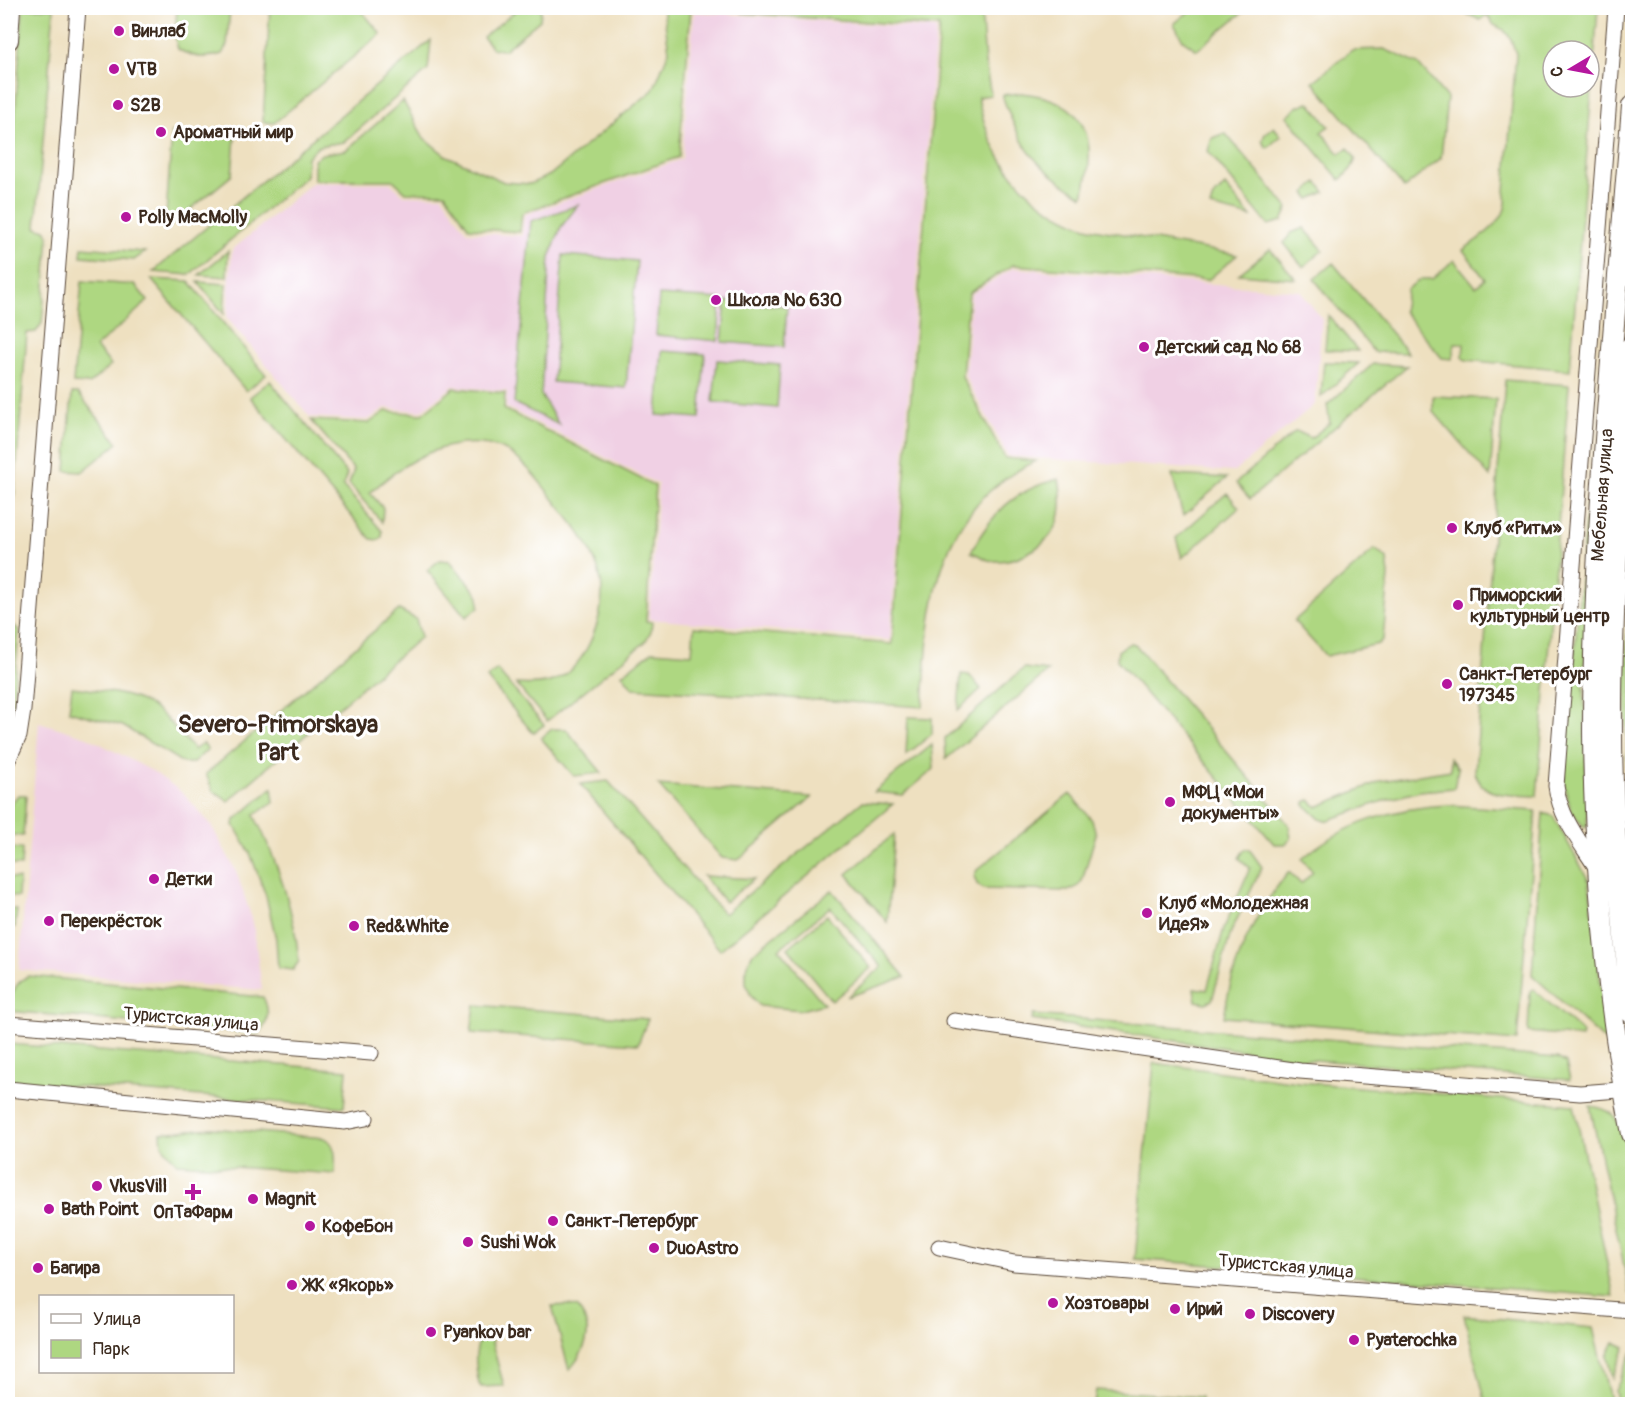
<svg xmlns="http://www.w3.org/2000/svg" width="1640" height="1412" viewBox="0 0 1640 1412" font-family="Pangolin,sans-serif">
	<rect width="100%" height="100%" fill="#fff"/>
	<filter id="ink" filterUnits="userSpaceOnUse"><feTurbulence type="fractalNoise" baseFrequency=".0167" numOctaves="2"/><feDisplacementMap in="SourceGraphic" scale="12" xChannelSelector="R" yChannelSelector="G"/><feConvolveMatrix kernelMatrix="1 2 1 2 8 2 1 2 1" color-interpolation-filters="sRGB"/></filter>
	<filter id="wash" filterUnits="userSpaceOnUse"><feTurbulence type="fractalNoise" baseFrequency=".008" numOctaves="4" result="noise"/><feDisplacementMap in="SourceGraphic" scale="24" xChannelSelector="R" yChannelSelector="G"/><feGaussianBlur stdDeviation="1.35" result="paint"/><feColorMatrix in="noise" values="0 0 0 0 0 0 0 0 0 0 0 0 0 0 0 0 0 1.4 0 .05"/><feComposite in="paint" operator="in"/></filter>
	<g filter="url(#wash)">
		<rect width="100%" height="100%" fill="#eee0c0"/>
		<path fill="#f0d0e4" d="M694,12L936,29L890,640L649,619L658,484L506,407L507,391L453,386L421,411L385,408L368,420L310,417L227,318L232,250L312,183H390L404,195L442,196L467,232L522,236L524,215L682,159Z
			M1013,268L1300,291L1322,319L1315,404L1234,472L1008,456L965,376L971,294Z
			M39,722L87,737L152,771L182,792L211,825L236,871L253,922L262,990L19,970Z"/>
		<path fill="#aed781" stroke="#748050" stroke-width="1.5" fill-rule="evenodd" d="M23,8H54L36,227L45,230L49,236L42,323L36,332L27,333L8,576V208Z
			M177,8H230L227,45L222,54C207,59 192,58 178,49L175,37Z
			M270,8H359L381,34L274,123L263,122Z
			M519,8H538L541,10L540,20L504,50L493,49L483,37Z
			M663,8H691L679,157L522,213L520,232L469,228L445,193L406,192L393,180H314V160L322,154L346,150L403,101L424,138L445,155L504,182L530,184L550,175L653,90L669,51Z
			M743,8H981L985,63L991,95L978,97C988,156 1026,205 1083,226C1097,231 1114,232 1128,235C1164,242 1201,248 1237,255L1208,280L1013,265L969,293L962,377L1005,458L1036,461C933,509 929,606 923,707L633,688L622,674L653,651L692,654L694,627L892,644L939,27L742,13Z
			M1193,8H1248L1197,50L1183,40L1174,24Z
			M1464,8H1598L1570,370L1466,360L1463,357L1464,344H1455L1452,359L1442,358L1403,311L1407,289L1421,279H1432L1454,260L1476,287L1485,279L1463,250C1483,235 1513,219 1505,191L1516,54L1511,39L1504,30L1494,25L1487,15L1480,20L1462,12ZM1553,51H1589V87H1553Z
			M431,40L428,70L344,142L319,146L307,157L306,176L189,275L153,272Z
			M1384,49L1418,64L1447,98L1441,158L1404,188L1313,82L1352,50Z
			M1021,93C1086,99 1099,137 1083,196C1034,167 1021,148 1002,95Z
			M1309,102L1329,126L1321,132L1340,154L1348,148L1356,159L1351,169L1340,180L1287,116L1299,106Z
			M1274,127L1281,136L1267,148L1262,141L1265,134Z
			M172,132L235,137L232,175L165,230Z
			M1225,133L1288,208L1282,221L1268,225L1208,151L1212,138Z
			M1317,182L1325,192L1310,199L1305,193Z
			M1225,186L1251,217L1210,207L1213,197Z
			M578,205L561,227L550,257L541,395L559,425L514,403L531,221Z
			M1304,228L1323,250L1303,267L1284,243L1291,233Z
			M82,247L145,252L134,260L81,256Z
			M1270,249L1296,279L1239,274Z
			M228,251L227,277L199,275Z
			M563,255L637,261L626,388L553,382Z
			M1333,263L1408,353L1374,352L1314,279Z
			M151,279L189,281L266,375L246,391Z
			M82,281L135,285L148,301L96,347L111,365L89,384L73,383Z
			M198,282L226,284L224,314Z
			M659,295L721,299L718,341L656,335Z
			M726,301L787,306L784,347L722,342Z
			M1328,315L1358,351L1325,350Z
			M662,351L705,354L700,418L657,415Z
			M717,360L780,365L777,408L713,402Z
			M1324,362L1359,363L1321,397Z
			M1373,364L1407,366L1250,499L1236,483L1296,431L1311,438L1330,423L1327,405Z
			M1505,380L1569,385L1537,796C1512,794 1482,800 1475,772Z
			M270,381L347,474L343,486L382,531V537L378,540L371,539L250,397Z
			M454,388L505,393L504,409L655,486L646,621L652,622L651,631L645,642L547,721L516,684C529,685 548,685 560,678C588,662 606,613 601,581C596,552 577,528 559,506C545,489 523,457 502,449C453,431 404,461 370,493L383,508L382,522L349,484L354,470L311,420L369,423L386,411L422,414Z
			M72,393H78L118,443L82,472L66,471Z
			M1433,396L1496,399L1490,477L1433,411Z
			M1172,475L1227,478L1183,516Z
			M1059,479C1062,494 1063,517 1054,530C1042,549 1012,565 988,560C983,558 977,554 971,552C991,513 1016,489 1059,479Z
			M1227,493L1239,508L1182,558L1176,538Z
			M1587,498H1591L1584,679L1587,825L1584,827L1571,811L1564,783Z
			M1632,508V869C1625,835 1627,798 1627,764C1625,678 1626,593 1632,508Z
			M1375,549L1387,559L1389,576L1383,639L1378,644L1326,656L1294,621Z
			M440,560L450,561L479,596V607L466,617L427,570Z
			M399,610L416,619L421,637L228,801L213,791L206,774Z
			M8,626H15L19,631L12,708L8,727Z
			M1130,643L1135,644L1289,825L1291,839L1285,844H1274L1117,660L1118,651Z
			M1024,668L1048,671L946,759L945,738Z
			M497,670L544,725L533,733L487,678Z
			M961,674L969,675L981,689L958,710Z
			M72,687C141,696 149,695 194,750L203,743L208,749L193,763H183L123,726L69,711Z
			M908,717L932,718V734L906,755Z
			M552,729H566L602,773L574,776L541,738Z
			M932,745L934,769L903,795L874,792Z
			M1450,758L1458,769L1454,788L1420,791L1386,800L1326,821L1320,819L1305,805V802L1310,800L1317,807L1381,781L1451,770Z
			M608,781L724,914L862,802L893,804L720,950L580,784Z
			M658,785L812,797L738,860L722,858Z
			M272,788L274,802L254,815C278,862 294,908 299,961L293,970L278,968L276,939L266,896L250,853L234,825L235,820Z
			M1070,794L1092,820L1096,834L1082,881L1077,887L1068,891L983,889L977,884L974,876L977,870Z
			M18,795H26L23,836L8,835V808Z
			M1448,805L1536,811L1517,1041L1224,1017C1232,962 1253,914 1289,872L1301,884L1313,872L1302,859C1341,824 1397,807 1448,805Z
			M1543,813L1553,816L1589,881L1607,1040L1603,1039L1532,975Z
			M894,834L887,922L847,874Z
			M8,848L22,849L21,866L8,865Z
			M1249,849L1262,867L1231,932L1212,1000L1206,1003L1196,1001L1194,988L1207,990L1224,928L1250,868L1239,858L1244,850Z
			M703,876L754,879L725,902Z
			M8,878L19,879L18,897L8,896Z
			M832,890L905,977L847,997L882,967L830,907L779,949L824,1004L801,1010L760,1006L751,996L746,983V970L752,954Z
			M8,909L17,910L15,927H8Z
			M827,915L871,968L832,1001L788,948Z
			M28,976L263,997C270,1010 269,1024 258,1034L9,1011C11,995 14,983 28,976Z
			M1533,989L1583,1033L1582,1037L1528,1032L1530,991Z
			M475,1005L648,1019L638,1044L471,1033Z
			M1033,1015L1557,1058L1566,1063L1570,1080L1302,1059L1032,1020Z
			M8,1044L347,1070L344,1107L8,1081Z
			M1154,1063L1299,1082L1574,1105L1614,1297L1135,1259Z
			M1590,1106C1598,1107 1606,1109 1612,1114C1639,1141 1632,1255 1632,1293L1630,1294Z
			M211,1128L325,1138C338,1146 335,1160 335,1174L177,1163L162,1145L161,1133Z
			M569,1305L578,1308C595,1329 586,1351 569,1370L552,1306Z
			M1464,1315L1593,1328L1611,1404H1486Z
			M488,1329L504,1386L481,1387L479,1384C475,1365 472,1343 488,1329Z
			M1614,1342L1625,1347L1612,1378L1607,1356Z
			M1632,1352V1404H1618L1615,1391Z
			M1096,1390L1201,1397V1404H1094Z"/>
	</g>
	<g filter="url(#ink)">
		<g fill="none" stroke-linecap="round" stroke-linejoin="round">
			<defs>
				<path id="minor" d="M8,760L19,736L23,710L78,8
					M1598,870C1581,843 1560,818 1556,786L1616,8
					M954,1021L1300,1071L1580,1093L1632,1089
					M8,1024L371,1053
					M8,1089L345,1122L366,1118
					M939,1247L1014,1263L1632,1311"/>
				<path id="tertiary" d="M8,40L10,8
					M1632,106C1616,314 1593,523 1593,732C1594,866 1607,1002 1632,1134
					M1632,345C1622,474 1611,602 1612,732C1612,826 1622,920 1632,1014"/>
			</defs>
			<use href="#minor" stroke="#564536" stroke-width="17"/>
			<use href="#tertiary" stroke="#564536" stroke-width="22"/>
			<use href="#minor" stroke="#fff" stroke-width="15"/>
			<use href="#tertiary" stroke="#fff" stroke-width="20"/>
		</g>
	</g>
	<g fill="#b5179e" stroke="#fff" stroke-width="2">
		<circle cx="119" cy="31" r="6"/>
		<circle cx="114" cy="69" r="6"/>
		<circle cx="118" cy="105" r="6"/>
		<circle cx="161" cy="132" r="6"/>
		<circle cx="126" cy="217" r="6"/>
		<circle cx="716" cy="300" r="6"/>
		<circle cx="1144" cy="347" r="6"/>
		<circle cx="1452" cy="528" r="6"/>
		<circle cx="1458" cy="605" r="6"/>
		<circle cx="1447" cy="684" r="6"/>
		<circle cx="1170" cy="802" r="6"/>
		<circle cx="154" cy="879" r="6"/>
		<circle cx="1147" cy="913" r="6"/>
		<circle cx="49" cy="921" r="6"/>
		<circle cx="354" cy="926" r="6"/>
		<circle cx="97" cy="1186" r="6"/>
		<path d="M190 1183h6v6h6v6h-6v6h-6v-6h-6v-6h6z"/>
		<circle cx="253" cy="1199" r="6"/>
		<circle cx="49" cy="1209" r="6"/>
		<circle cx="553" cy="1221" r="6"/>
		<circle cx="310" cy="1226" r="6"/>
		<circle cx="468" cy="1242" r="6"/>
		<circle cx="654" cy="1248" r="6"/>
		<circle cx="38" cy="1268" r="6"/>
		<circle cx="292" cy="1285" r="6"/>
		<circle cx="1053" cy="1303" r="6"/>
		<circle cx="1175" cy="1309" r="6"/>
		<circle cx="1250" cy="1314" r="6"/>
		<circle cx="431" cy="1332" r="6"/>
		<circle cx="1354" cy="1340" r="6"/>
	</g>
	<g text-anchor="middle" stroke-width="6" stroke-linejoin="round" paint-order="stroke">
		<g font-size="18" font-weight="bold" fill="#3b2a1e" stroke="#fff" text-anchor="start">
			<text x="131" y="37">Винлаб</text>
			<text x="126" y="75">VTB</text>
			<text x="130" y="111">S2B</text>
			<text x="173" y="138">Ароматный мир</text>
			<text x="138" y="223">Polly MacMolly</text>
			<text x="728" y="306">Школа № 630</text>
			<text x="1156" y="353">Детский сад № 68</text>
			<text x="1464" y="534">Клуб «Ритм»</text>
			<text x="1470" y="601">Приморский<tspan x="1470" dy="21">культурный центр</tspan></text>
			<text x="1459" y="680">Санкт-Петербург<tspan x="1459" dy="21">197345</tspan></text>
			<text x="1182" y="798">МФЦ «Мои<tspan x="1182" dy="21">документы»</tspan></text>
			<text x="166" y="885">Детки</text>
			<text x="1159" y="909">Клуб «Молодежная<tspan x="1159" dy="21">ИдеЯ»</tspan></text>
			<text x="61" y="927">Перекрёсток</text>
			<text x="366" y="932">Red&amp;White</text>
			<text x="109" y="1192">VkusVill</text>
			<text x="265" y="1205">Magnit</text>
			<text x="61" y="1215">Bath Point</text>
			<text x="193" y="1218" text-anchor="middle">ОпТаФарм</text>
			<text x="565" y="1227">Санкт-Петербург</text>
			<text x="322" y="1232">КофеБон</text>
			<text x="480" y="1248">Sushi Wok</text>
			<text x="666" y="1254">DuoAstro</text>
			<text x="50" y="1274">Багира</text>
			<text x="304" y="1291">ЖК «Якорь»</text>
			<text x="1065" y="1309">Хозтовары</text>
			<text x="1187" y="1315">Ирий</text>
			<text x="1262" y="1320">Discovery</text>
			<text x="443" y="1338">Pyankov bar</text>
			<text x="1366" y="1346">Pyaterochka</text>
		</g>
		<g font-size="18" fill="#3b2a1e" stroke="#fff">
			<text transform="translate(1602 495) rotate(-86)" y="6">Мебельная улица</text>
			<text transform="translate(191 1019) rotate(5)" y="6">Туристская улица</text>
			<text transform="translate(1286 1266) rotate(5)" y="6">Туристская улица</text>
		</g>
		<g font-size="24" font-weight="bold" fill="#3b2a1e" stroke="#fff">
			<text x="278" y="732">Severo-Primorskaya<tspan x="278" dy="28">Part</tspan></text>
		</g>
	</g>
	<rect width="1640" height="1412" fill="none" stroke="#fff" stroke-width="30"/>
	<rect x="39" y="1295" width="195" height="78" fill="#ffffff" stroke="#b1aaa5" stroke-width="1.5"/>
	<rect x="51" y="1314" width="30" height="9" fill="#ffffff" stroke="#b1aaa5" stroke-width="1.5"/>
	<text x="93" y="1325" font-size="18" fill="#3b2a1e">Улица</text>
	<rect x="51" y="1340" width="30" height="18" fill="#aed781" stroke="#b1aaa5" stroke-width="1.5"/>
	<text x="93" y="1355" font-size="18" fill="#3b2a1e">Парк</text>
	<g transform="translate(1571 69) rotate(260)"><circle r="28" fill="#ffffff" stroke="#b1aaa5" stroke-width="1.5"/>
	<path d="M0-4.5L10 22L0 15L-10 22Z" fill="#b5179e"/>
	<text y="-9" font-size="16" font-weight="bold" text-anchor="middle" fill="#3b2a1e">С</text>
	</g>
</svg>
